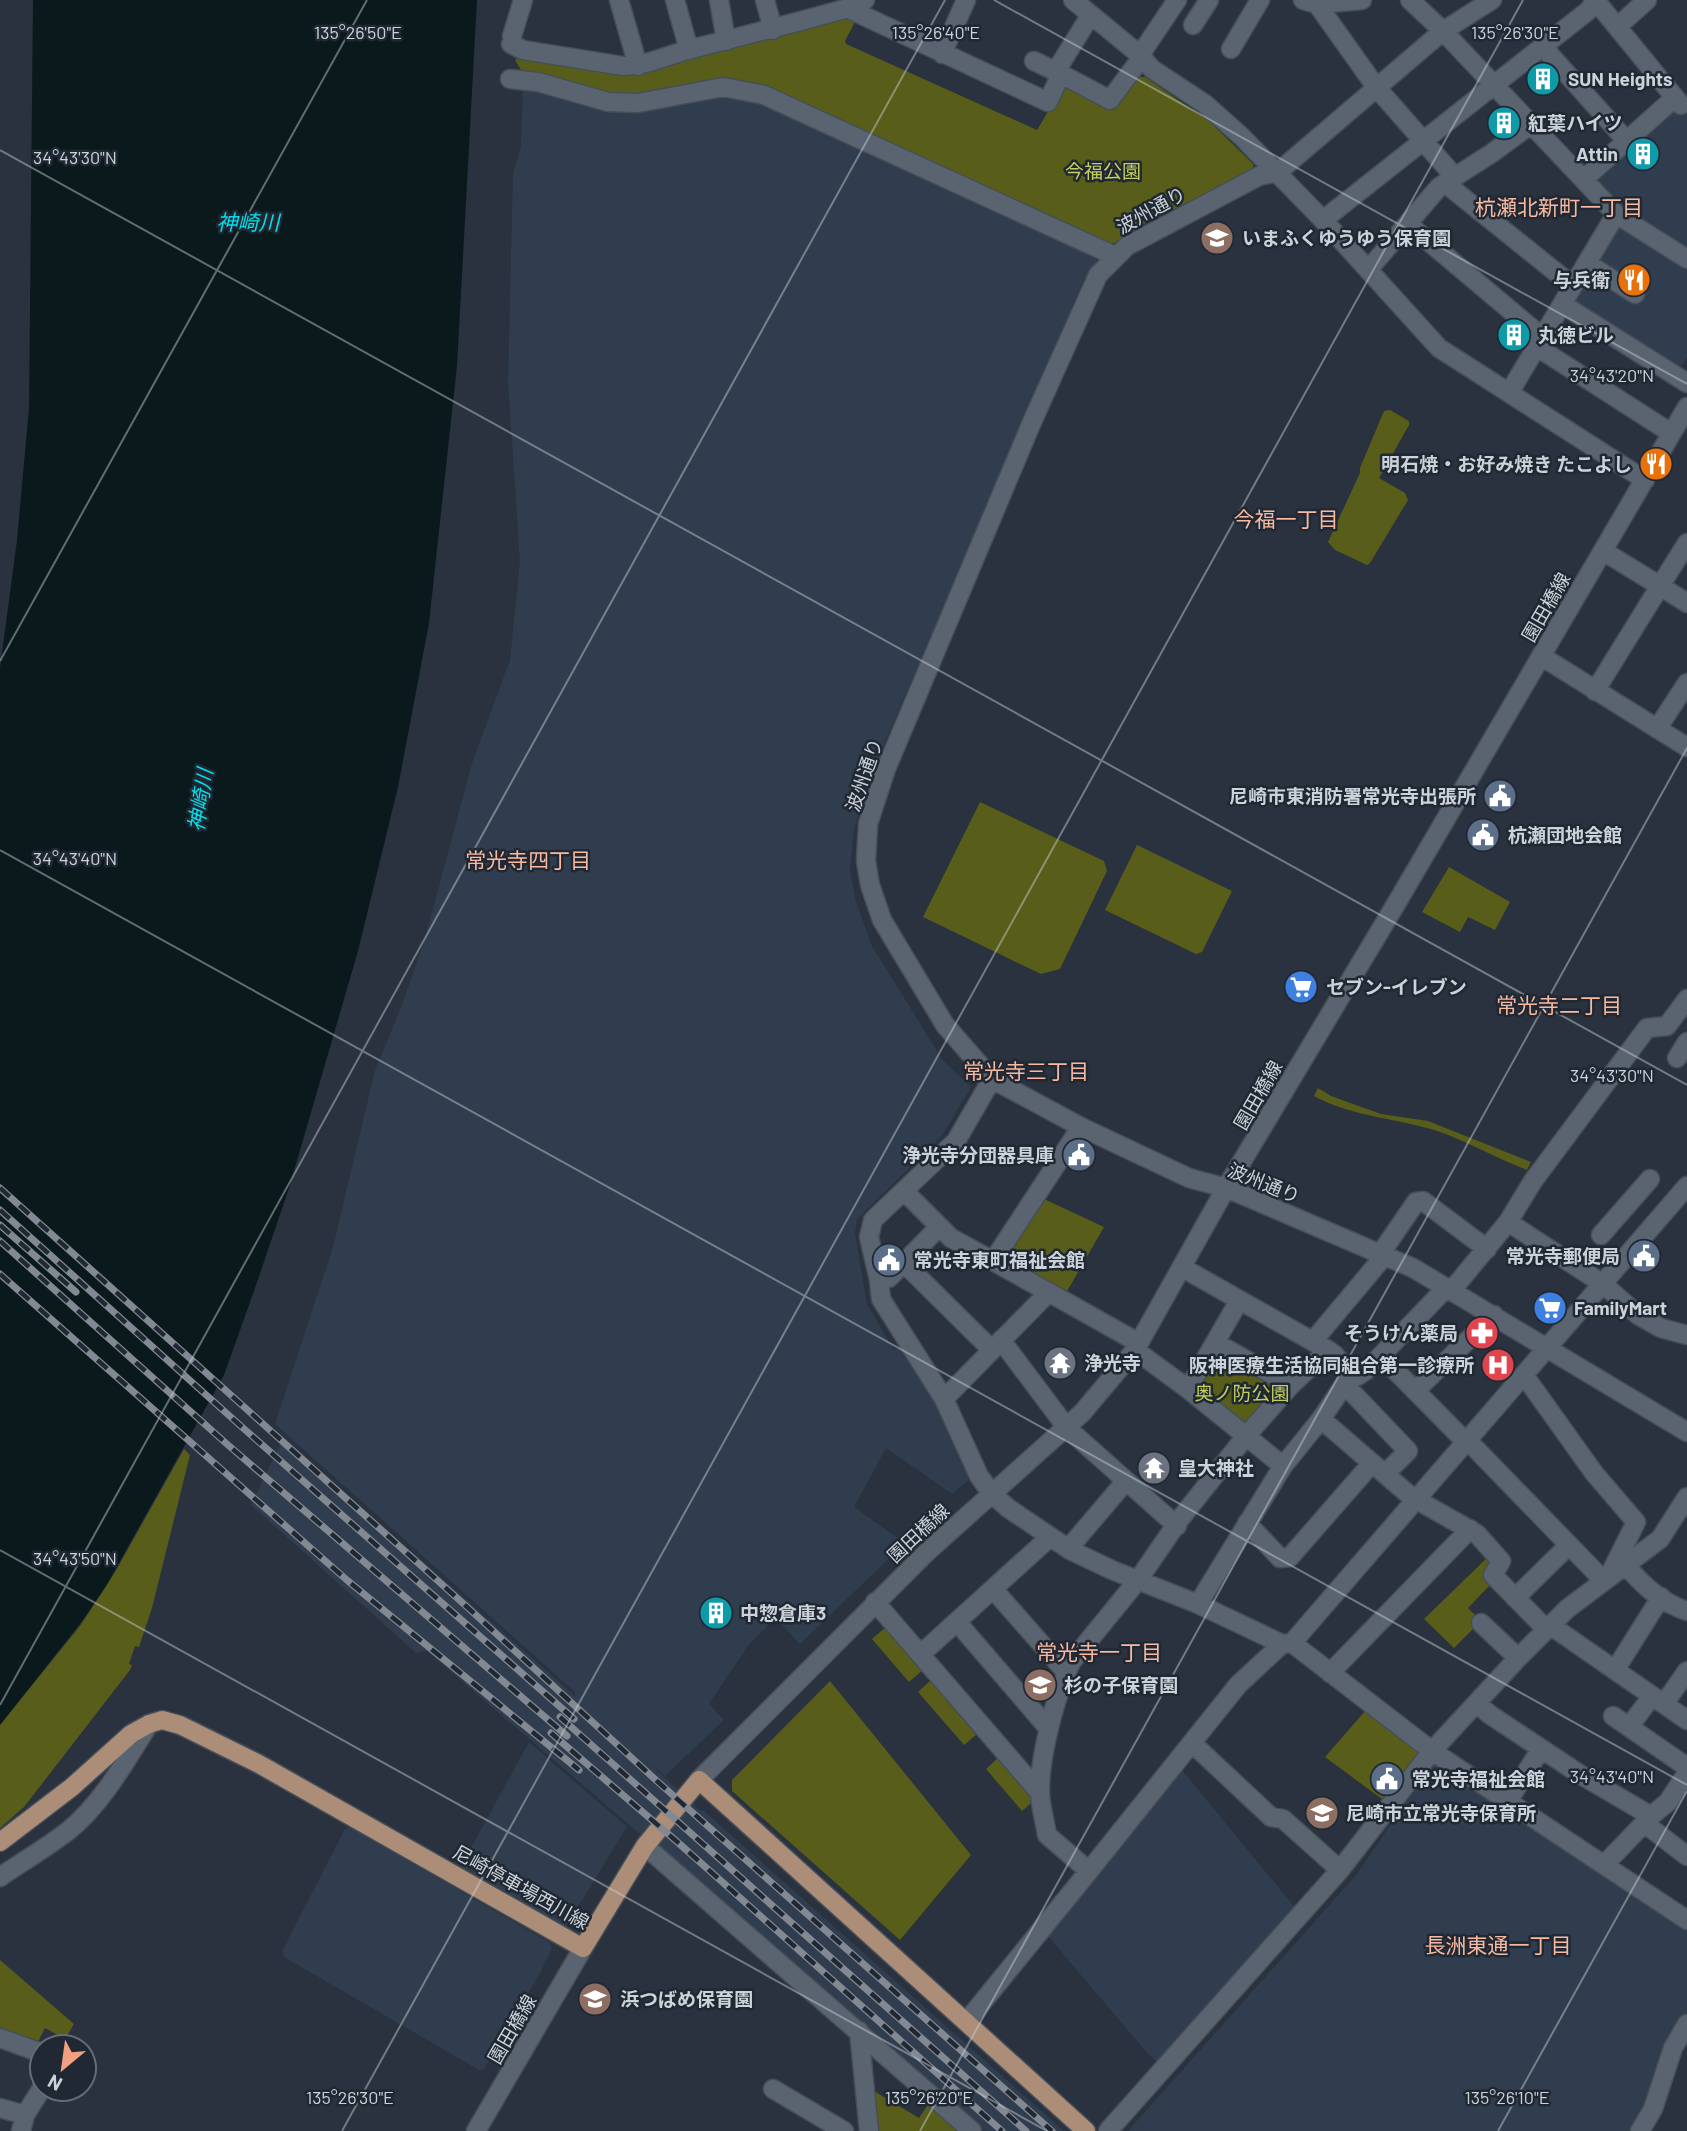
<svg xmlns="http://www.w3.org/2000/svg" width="1687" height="2131" viewBox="0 0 1687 2131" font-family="Barlow,'Noto Sans JP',sans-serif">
	<rect width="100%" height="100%" fill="#29323e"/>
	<path fill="#303d4e" d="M523,88L729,93L757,99L1095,254L1097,263L1084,279L867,784L854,830L850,870L856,902L872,946L942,1059L971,1087L942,1136L857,1219L855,1233L867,1304L894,1350L903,1346L943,1413L971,1478L952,1494L886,1448L854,1507L905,1543L800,1644L775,1618L748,1646L709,1704L724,1720L665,1776L648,1762L701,1811L703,1810L1064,2131H985L427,1651L416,1653L251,1505L283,1438L575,1696V1692L275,1424L333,1247L375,1070L400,1010L424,942L472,763L510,660L520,561L508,382L513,174L521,146Z
		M1687,93V358L1678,370L1571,300L1622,211L1597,185V176Z
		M529,1742L627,1827L566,1926L460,1868Z
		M1432,1764L1687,1926V2015L1666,2054L1636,2131H1128L1357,1874Z
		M1182,1770L1298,1911L1160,2065L1148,2054L1047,1935Z
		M350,1827L550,1943L552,1949L540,1973L484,2069L479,2070L284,1957L282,1951L345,1829Z"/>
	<path fill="#585e19" d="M850,14L857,18L845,41L846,44L1037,130L1064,85L1112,106L1133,77H1145L1210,122L1254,165L1249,172L1142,225L1115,243H1102L770,91L641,96L587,91L521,70L515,60L523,55L607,68Z
		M1390,410L1409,421V425L1379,478L1405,493L1408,500L1370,563L1367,565L1335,550L1328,542L1360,473V468L1384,411Z
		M980,802L1104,861L1107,871L1060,969L1041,974L923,917Z
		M1137,845L1232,891L1202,952L1196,954L1105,910Z
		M1449,867L1510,902L1495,930L1468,917L1460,932L1422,912Z
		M1318,1088L1331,1096L1381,1114L1428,1121L1531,1162L1527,1170C1498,1159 1472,1144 1443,1133C1401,1118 1354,1118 1314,1096Z
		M1042,1198L1104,1227L1066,1293L1006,1260L1005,1255Z
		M1222,1351L1281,1384L1245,1431L1193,1389L1214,1353Z
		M184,1449L190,1455L152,1608L139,1647L135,1646L129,1664L132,1665L130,1670L24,1807L0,1828V1725L80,1626L114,1574Z
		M1490,1555L1493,1582L1468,1608L1481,1621L1454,1648L1424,1619Z
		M887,1626L924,1669L909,1682L872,1639Z
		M931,1680L977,1734L964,1745L918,1692Z
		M830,1681L971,1855L900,1940L732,1791V1780Z
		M1366,1710L1420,1751L1422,1756L1386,1802L1325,1757Z
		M999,1757L1036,1799L1022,1811L986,1769Z
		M0,1960L74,2024L65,2039L45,2028L37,2044L0,2030Z
		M872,2090L919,2118L931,2100L966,2131H876Z"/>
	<path fill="#0a1a1c" d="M33,0H477L457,366L429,623L398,787L358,951L289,1188L255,1288L224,1375L106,1586L83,1620L0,1725V668L17,540L29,408Z"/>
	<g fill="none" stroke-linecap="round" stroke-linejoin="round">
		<defs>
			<path id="minor" d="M619,0L638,66
				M675,0L689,50
				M719,0L726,41
				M765,0L773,30
				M1073,0L1140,55L1152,69L1205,104L1241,136L1323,220L1439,348L1645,480
				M1303,0L1317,4L1376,87L1454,176
				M1410,0L1443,31L1616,214L1687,259
				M1492,0L1443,31L1278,172L1259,176L1127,246L1098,275L1032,422L886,769L868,824L866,861L870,885L882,920L945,1025L992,1079L1081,1127L1189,1178L1226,1188L1252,1199L1413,1268L1687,1432
				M1595,0L1681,105
				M1317,4L1362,0
				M847,8L1048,102L1061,74L1110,100L1142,57
				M1193,25L1209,0
				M1617,27L1647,0
				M512,36L523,0
				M511,44L523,50L623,66C647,66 668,55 691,49C747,35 803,21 859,5L865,0
				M1543,47L1625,139
				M1231,49L1260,0
				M942,54L966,0
				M1140,55L1177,0
				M1034,61L1061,74
				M1056,71L1090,16
				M510,79L538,82L608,102L638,103L723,87L764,95L1115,256
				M1584,179L1671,101
				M1445,183L1573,286
				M1323,220L1589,10L1596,0
				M1408,224L1542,337
				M1587,263L1635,294
				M1368,270L1439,187L1492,153L1530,125
				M1562,304L1687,383
				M1537,347L1671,433
				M1509,393L1616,214
				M1687,543L1660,586L1687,603
				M1541,656L1687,747
				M1595,691L1660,586L1603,551
				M1657,729L1687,683
				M1677,1058L1687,1042
				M992,1079L956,1141L873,1220L869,1237L879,1280L881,1299L944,1399L979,1476L992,1494L1008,1508L1070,1550L1112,1570L1198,1604L1282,1644
				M1081,1127L993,1261L1139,1343
				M905,1192L951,1238L993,1261
				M1508,1222L1603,1284L1638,1315L1661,1328L1687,1335
				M1601,1235L1650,1179
				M1381,1253L1416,1202L1423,1201L1487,1249
				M905,1264L992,1350
				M1183,1268L1328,1350L1335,1355L1351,1375
				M879,1280L889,1278L939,1227
				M1452,1290L1508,1222L1533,1181L1647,1028L1667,1026L1687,999
				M1001,1340L1067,1428L1177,1526
				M1313,1341L1385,1255
				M1216,1343L1291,1385
				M1135,1350L1188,1389L1283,1466
				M1381,1356L1459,1435L1474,1447L1604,1581
				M1524,1375L1594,1473L1636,1522L1610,1574
				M1345,1385L1408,1451L1385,1474
				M1188,1389L1239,1301
				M1415,1391L1494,1315
				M944,1399L1049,1292
				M1321,1419L1415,1500
				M1417,1498L1424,1504L1477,1534L1501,1561L1493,1575L1546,1629
				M1247,1523L1280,1558L1290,1557L1372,1463
				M1070,1550L1074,1542L1125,1482
				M1625,1564C1641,1584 1662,1603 1687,1611
				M993,1589L1066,1672
				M1515,1598L1568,1546
				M875,1602L1040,1793
				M1198,1604L1283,1466L1321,1419L1351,1375L1358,1376L1368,1369L1447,1287
				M957,1622L1049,1729
				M1481,1623L1518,1658
				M1550,1625L1687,1720
				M1292,1643L1687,1186
				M921,1654L1050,1537
				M1615,1670L1661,1597
				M1330,1673L1470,1529
				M1477,1703L1489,1714L1581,1775L1651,1816
				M1664,1704L1687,1671
				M1613,1716L1687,1767
				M1629,1727L1652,1696
				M1193,1744L1271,1817L1283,1819L1340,1870
				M699,1780L928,1551L1082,1413L1135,1350L1226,1188L1396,904L1687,407
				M1508,1801L1541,1749
				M1644,1823L1687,1856
				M645,1846L972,2131
				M1604,1865L1651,1816L1668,1802L1687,1773
				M1089,1871L1238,1685L1282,1644L1292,1643L1432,1751L1687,1920
				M0,1877C22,1862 46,1848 68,1831C101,1805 127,1759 149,1724
				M967,2021L1089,1871L1047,1835C1045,1821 1040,1806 1040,1792C1039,1758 1056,1692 1072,1661L1138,1580L1180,1519L1246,1436L1291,1385L1328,1350
				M859,2031L869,2131
				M0,2038L42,2053
				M773,2089L844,2131
				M0,2108L25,2115
				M21,2131L25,2115L42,2088
				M476,2131L583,1948
				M1108,2131L1340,1870L1432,1751L1518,1658L1567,1609L1660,1539L1687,1497
				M1640,2131L1653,2109L1673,2048L1687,2024"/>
			<path id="major" d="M0,1842L72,1787L131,1734L149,1724L162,1720L180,1725L259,1764L583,1948L645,1846L699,1780L1086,2131"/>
		</defs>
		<use href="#minor" stroke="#464e57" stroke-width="21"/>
		<use href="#major" stroke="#464e57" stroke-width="21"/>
		<use href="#minor" stroke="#5a6471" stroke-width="18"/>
		<use href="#major" stroke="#ac8d78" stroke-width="18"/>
		<defs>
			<path id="rail" d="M0,1188L466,1606L658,1782L1052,2131
				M0,1210L243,1428L574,1719
				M0,1225L76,1292
				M0,1241L228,1445L567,1736
				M0,1274L348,1581L579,1770
				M560,1717L1026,2131
				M551,1733L674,1839L1002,2131"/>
		</defs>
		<use href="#rail" stroke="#828993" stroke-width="7"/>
		<use href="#rail" stroke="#202833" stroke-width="4.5" stroke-dasharray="13" stroke-linecap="butt"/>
	</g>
	<path fill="none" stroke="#ccd2d9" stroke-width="2" stroke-opacity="0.45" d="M994,0L1687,384M0,150L1687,1085M0,661L367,0M0,850L1687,1785M0,1550L1047,2131M0,1705L945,0M342,2131L1523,0M920,2131L1687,748M1498,2131L1687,1791"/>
	<defs>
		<symbol id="building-disc" viewBox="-11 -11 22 22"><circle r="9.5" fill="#0f9aa8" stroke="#202833"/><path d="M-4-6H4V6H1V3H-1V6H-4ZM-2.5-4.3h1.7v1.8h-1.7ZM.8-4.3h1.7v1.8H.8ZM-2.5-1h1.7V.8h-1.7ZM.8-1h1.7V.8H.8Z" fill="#fff"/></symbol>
		<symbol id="school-disc" viewBox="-11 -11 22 22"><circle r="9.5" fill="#8d6e63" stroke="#202833"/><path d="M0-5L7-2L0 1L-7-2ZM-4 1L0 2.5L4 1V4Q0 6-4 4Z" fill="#fff"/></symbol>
		<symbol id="restaurant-disc" viewBox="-11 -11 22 22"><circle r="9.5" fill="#e8710a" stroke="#202833"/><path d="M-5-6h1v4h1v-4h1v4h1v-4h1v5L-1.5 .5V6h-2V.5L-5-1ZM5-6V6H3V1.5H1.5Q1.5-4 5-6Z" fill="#fff"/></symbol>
		<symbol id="civic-disc" viewBox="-11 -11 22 22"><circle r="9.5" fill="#5c6f8a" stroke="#202833"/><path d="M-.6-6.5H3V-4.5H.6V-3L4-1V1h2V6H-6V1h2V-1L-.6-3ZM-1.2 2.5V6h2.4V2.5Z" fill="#fff"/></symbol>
		<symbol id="supermarket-disc" viewBox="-11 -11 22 22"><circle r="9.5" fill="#3f7fe0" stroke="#202833"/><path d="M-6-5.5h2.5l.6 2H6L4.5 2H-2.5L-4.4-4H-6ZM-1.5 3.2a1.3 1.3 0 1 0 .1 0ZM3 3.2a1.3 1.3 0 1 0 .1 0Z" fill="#fff"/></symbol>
		<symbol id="pharmacy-disc" viewBox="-11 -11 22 22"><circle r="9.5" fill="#e0444e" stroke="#202833"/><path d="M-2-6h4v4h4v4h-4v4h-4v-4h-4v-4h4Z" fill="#fff"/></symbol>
		<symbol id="temple-disc" viewBox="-11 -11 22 22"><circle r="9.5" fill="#6b7280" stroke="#202833"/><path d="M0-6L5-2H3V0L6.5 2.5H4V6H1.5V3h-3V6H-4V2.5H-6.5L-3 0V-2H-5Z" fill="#fff"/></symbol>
		<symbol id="hospital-disc" viewBox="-11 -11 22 22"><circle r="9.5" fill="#e0444e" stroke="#202833"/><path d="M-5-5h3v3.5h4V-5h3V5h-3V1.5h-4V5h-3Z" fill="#fff"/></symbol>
	</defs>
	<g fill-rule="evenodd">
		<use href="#building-disc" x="1524" y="60" width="38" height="38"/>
		<use href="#building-disc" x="1485" y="104" width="38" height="38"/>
		<use href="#building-disc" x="1624" y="135" width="38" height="38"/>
		<use href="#school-disc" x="1198" y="219" width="38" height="38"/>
		<use href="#restaurant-disc" x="1615" y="261" width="38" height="38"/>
		<use href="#building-disc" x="1495" y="316" width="38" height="38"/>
		<use href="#restaurant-disc" x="1637" y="445" width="38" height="38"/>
		<use href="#civic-disc" x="1481" y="777" width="38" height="38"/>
		<use href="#civic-disc" x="1464" y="816" width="38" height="38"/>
		<use href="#supermarket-disc" x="1282" y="968" width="38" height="38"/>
		<use href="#civic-disc" x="1060" y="1136" width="38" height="38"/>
		<use href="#civic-disc" x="1625" y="1237" width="38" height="38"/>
		<use href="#civic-disc" x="870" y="1241" width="38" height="38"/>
		<use href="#supermarket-disc" x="1531" y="1289" width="38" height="38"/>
		<use href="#pharmacy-disc" x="1463" y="1314" width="38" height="38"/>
		<use href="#temple-disc" x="1041" y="1344" width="38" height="38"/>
		<use href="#hospital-disc" x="1479" y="1346" width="38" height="38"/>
		<use href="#temple-disc" x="1135" y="1449" width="38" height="38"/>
		<use href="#building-disc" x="697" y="1594" width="38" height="38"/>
		<use href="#school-disc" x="1021" y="1666" width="38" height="38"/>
		<use href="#civic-disc" x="1368" y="1760" width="38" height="38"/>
		<use href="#school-disc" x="1303" y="1794" width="38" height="38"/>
		<use href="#school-disc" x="576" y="1980" width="38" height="38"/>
	</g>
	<g text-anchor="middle" stroke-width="5" stroke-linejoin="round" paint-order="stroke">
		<g font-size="19" font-weight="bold" fill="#ccd2d9" stroke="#202833" text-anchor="start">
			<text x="1568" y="86">SUN Heights</text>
			<text x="1528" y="130">紅葉ハイツ</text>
			<text x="1618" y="161" text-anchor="end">Attin</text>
			<text x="1242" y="245">いまふくゆうゆう保育園</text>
			<text x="1610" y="287" text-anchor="end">与兵衛</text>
			<text x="1538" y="342">丸徳ビル</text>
			<text x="1632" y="471" text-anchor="end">明石焼・お好み焼き たこよし</text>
			<text x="1476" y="803" text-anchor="end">尼崎市東消防署常光寺出張所</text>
			<text x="1508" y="842">杭瀬団地会館</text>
			<text x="1326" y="994">セブン-イレブン</text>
			<text x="1054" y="1162" text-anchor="end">浄光寺分団器具庫</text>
			<text x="1620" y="1263" text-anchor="end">常光寺郵便局</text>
			<text x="914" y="1267">常光寺東町福祉会館</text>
			<text x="1574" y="1315">FamilyMart</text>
			<text x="1458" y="1340" text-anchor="end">そうけん薬局</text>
			<text x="1084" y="1370">浄光寺</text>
			<text x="1474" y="1372" text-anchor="end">阪神医療生活協同組合第一診療所</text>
			<text x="1178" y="1475">皇大神社</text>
			<text x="740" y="1620">中惣倉庫3</text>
			<text x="1064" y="1692">杉の子保育園</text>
			<text x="1412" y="1786">常光寺福祉会館</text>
			<text x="1346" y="1820">尼崎市立常光寺保育所</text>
			<text x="620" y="2006">浜つばめ保育園</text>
		</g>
		<g font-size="19" fill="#c4cf5c" stroke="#202833">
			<text x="1103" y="178">今福公園</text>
			<text x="1242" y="1400">奥ノ防公園</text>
		</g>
		<g font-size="19" fill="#ccd2d9" stroke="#202833">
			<text transform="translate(1151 210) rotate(-29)" y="7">波州通り</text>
			<text transform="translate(1546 607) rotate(-60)" y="7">園田橋線</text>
			<text transform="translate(864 775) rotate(-71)" y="7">波州通り</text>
			<text transform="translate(1258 1095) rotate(-60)" y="7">園田橋線</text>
			<text transform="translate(1264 1183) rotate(22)" y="7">波州通り</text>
			<text transform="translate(918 1533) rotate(-43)" y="7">園田橋線</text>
			<text transform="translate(521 1887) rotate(29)" y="7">尼崎停車場西川線</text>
			<text transform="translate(512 2029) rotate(-60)" y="7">園田橋線</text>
		</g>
		<g font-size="21" fill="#f7b9a0" stroke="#202833">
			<text x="1559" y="215">杭瀬北新町一丁目</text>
			<text x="1286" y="527">今福一丁目</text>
			<text x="528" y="868">常光寺四丁目</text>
			<text x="1559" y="1013">常光寺二丁目</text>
			<text x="1026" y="1079">常光寺三丁目</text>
			<text x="1099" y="1660">常光寺一丁目</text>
			<text x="1498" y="1953">長洲東通一丁目</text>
		</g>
		<g font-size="21" font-style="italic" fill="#04dfec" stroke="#202833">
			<text x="248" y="230">神崎川</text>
			<text transform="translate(201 800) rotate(-81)" y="7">神崎川</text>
		</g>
	</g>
	<g font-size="18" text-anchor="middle" fill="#ccd2d9" stroke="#202833" stroke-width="5" stroke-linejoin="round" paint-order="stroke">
		<text x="358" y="39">135°26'50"E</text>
		<text x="936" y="39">135°26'40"E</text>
		<text x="1515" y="39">135°26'30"E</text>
		<text x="75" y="164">34°43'30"N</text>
		<text x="1612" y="382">34°43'20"N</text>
		<text x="75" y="865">34°43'40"N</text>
		<text x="1612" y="1082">34°43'30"N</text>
		<text x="75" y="1565">34°43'50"N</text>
		<text x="1612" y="1783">34°43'40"N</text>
		<text x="350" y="2104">135°26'30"E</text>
		<text x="929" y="2104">135°26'20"E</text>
		<text x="1507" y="2104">135°26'10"E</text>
	</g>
	<g transform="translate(63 2068) rotate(209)"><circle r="33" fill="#202833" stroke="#656c75" stroke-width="2"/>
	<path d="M0-5L12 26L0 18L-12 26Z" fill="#f2a07f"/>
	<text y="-10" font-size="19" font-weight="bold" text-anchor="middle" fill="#ccd2d9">N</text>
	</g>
</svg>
